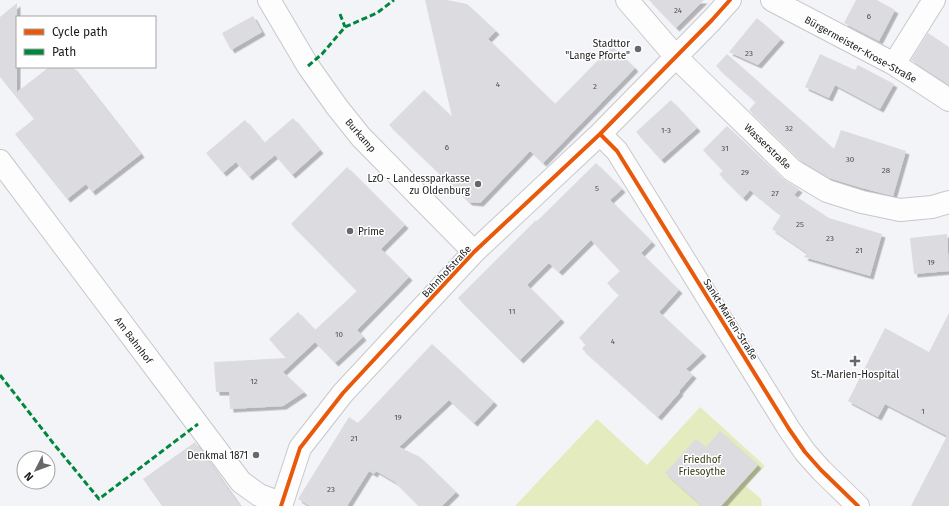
<svg xmlns="http://www.w3.org/2000/svg" width="949" height="506" viewBox="0 0 949 506" font-family="'Fira Sans',sans-serif">
	<defs>
		<filter id="shadow"><feDropShadow dx="3.5" dy="3.5" stdDeviation="0" flood-color="#0004"/></filter>
	</defs>
	<rect width="100%" height="100%" fill="#f3f4f8"/>
	<path fill="#e4ebbe" d="M700,407L765,466L746,486L761,499L762,506H515L597,419L647,465Z"/>
	<path fill="#dcdce0" filter="url(#shadow)" d="M425,0H447L467,4L496,31L488,39L555,104L612,46L635,68L543,163L530,151L480,203L469,202L389,125L424,90L452,117Z
		M649,0H704L676,28Z
		M856,0H877L895,10L879,41L844,23Z
		M17,3V92L49,67H73L141,154L92,192L86,184L67,199L15,134L34,119L0,77V17Z
		M253,16L262,32L231,50L222,33Z
		M757,18L781,39L758,65L729,52Z
		M928,33L949,47V85L911,60Z
		M727,54L834,149L841,130L906,151L893,196L862,188L829,178L800,160L749,110L756,102L716,66Z
		M820,54L855,70L858,65L894,84L880,109L835,85L829,98L805,87Z
		M671,100L697,128L661,160L636,132Z
		M293,118L320,150L292,175L275,155L249,177L236,162L223,173L206,153L245,120L264,143Z
		M727,126L783,179L799,189L794,195L829,218L882,234L870,276L804,257L807,253L772,229L781,215L750,190L743,198L719,174L723,171L703,150Z
		M596,163L622,189L610,200L652,242L641,253L679,290L659,312L703,353L686,369L693,375L679,391L680,392L658,417L582,349L586,344L579,338L619,295L607,283L620,271L591,240L559,272L549,263L527,285L561,319L520,360L458,298L536,220L537,221Z
		M347,167L405,225L381,249L409,277L357,330L363,337L335,363L315,342L283,372L304,392L283,406L230,409L229,392H216L214,362L286,358L269,339L298,312L315,330L357,291L291,224Z
		M947,234L949,271L914,274L910,238Z
		M949,313V506H911L947,436L885,404L878,417L848,401L885,328L929,352Z
		M432,344L494,402L474,423L449,400L399,447L420,457L456,492L442,506H419L395,482L376,471L374,474L369,471L347,506H310L298,499L349,417L358,423Z
		M720,431L758,465L721,506H702L665,473L696,439L706,447Z
		M195,442L240,506H162L143,479Z"/>
	<g fill="none" stroke-linecap="round" stroke-linejoin="round">
		<defs>
			<path id="minor" d="M269,0L308,66L337,107L361,137L474,252
				M627,0L676,57L792,170L827,191L862,202L900,210L932,207L949,202
				M772,0L894,64L949,100
				M894,64L934,0
				M600,134L617,151L789,429L805,452L821,470L858,506
				M0,161L241,482L259,495L281,503
				M281,506L300,448L343,393L474,252L600,134L712,20L730,0"/>
		</defs>
		<use href="#minor" stroke="#c8c8cb" stroke-width="24"/>
		<use href="#minor" stroke="#fdfdfe" stroke-width="22"/>
		<path stroke="#00873e" stroke-width="3" stroke-dasharray="6 3" stroke-linecap="butt" d="M340,14L345,27
			M308,66L322,54L345,27L377,13L394,0
			M0,375L53,443L99,499L198,424"/>
		<defs>
			<path id="cycleway" d="M600,134L617,151L789,429L805,452L821,470L858,506
				M281,506L300,448L343,393L474,252L600,134L712,20L730,0"/>
		</defs>
		<use href="#cycleway" stroke="#fff" stroke-width="6"/>
		<use href="#cycleway" stroke="#e8590c" stroke-width="4"/>
	</g>
	<g fill="#67686a" stroke="#fff" stroke-width="1.5">
		<circle cx="638" cy="49" r="4"/>
		<circle cx="478" cy="184" r="4"/>
		<circle cx="350" cy="231" r="4"/>
		<path d="M853 355h4v4h4v4h-4v4h-4v-4h-4v-4h4z"/>
		<circle cx="256" cy="455" r="4"/>
	</g>
	<g text-anchor="middle" stroke-width="3" stroke-linejoin="round" paint-order="stroke">
		<g font-size="8" fill="#4d4d50">
			<text x="678" y="13">24</text>
			<text x="869" y="19">6</text>
			<text x="749" y="56">23</text>
			<text x="498" y="87">4</text>
			<text x="595" y="89">2</text>
			<text x="789" y="131">32</text>
			<text x="666" y="133">1-3</text>
			<text x="447" y="150">6</text>
			<text x="725" y="151">31</text>
			<text x="850" y="162">30</text>
			<text x="886" y="173">28</text>
			<text x="745" y="175">29</text>
			<text x="597" y="191">5</text>
			<text x="775" y="196">27</text>
			<text x="800" y="227">25</text>
			<text x="830" y="241">23</text>
			<text x="859" y="253">21</text>
			<text x="931" y="265">19</text>
			<text x="512" y="314">11</text>
			<text x="339" y="337">10</text>
			<text x="613" y="344">4</text>
			<text x="254" y="384">12</text>
			<text x="923" y="414">1</text>
			<text x="398" y="420">19</text>
			<text x="354" y="441">21</text>
			<text x="331" y="492">23</text>
		</g>
		<g font-size="10" fill="#1c1c1e" stroke="#fff" text-anchor="end">
			<text x="630" y="47">Stadttor<tspan x="630" dy="12">"Lange Pforte"</tspan></text>
			<text x="470" y="182">LzO - Landessparkasse<tspan x="470" dy="12">zu Oldenburg</tspan></text>
			<text x="358" y="235" text-anchor="start">Prime</text>
			<text x="855" y="378" text-anchor="middle">St.-Marien-Hospital</text>
			<text x="248" y="459">Denkmal 1871</text>
		</g>
		<g font-size="10" fill="#1c1c1e" stroke="#fff">
			<text transform="translate(861 49) rotate(29)" y="4">Bürgermeister-Krose-Straße</text>
			<text transform="translate(361 135) rotate(49)" y="4">Burkamp</text>
			<text transform="translate(768 146) rotate(44)" y="4">Wasserstraße</text>
			<text transform="translate(446 271) rotate(-47)" y="4">Bahnhofstraße</text>
			<text transform="translate(731 319) rotate(58)" y="4">Sankt-Marien-Straße</text>
			<text transform="translate(134 340) rotate(53)" y="4">Am Bahnhof</text>
		</g>
		<g font-size="10" fill="#343912" stroke="#fff">
			<text x="702" y="463">Friedhof<tspan x="702" dy="12">Friesoythe</tspan></text>
		</g>
	</g>
	<rect x="16" y="16" width="140" height="52" fill="#ffffff" stroke="#a4a4a5"/>
	<rect x="24" y="29" width="20" height="6" fill="#e8590c" stroke="#a4a4a5"/>
	<text x="52" y="36" font-size="12" fill="#1c1c1e">Cycle path</text>
	<rect x="24" y="49" width="20" height="6" fill="#00873e" stroke="#a4a4a5"/>
	<text x="52" y="56" font-size="12" fill="#1c1c1e">Path</text>
	<g transform="translate(36 470) rotate(228)"><circle r="19" fill="#ffffff" stroke="#a4a4a5"/>
	<path d="M0-3L7 15L0 10L-7 15Z" fill="#67686a"/>
	<text y="-6" font-size="11" font-weight="bold" text-anchor="middle" fill="#1c1c1e">N</text>
	</g>
</svg>
